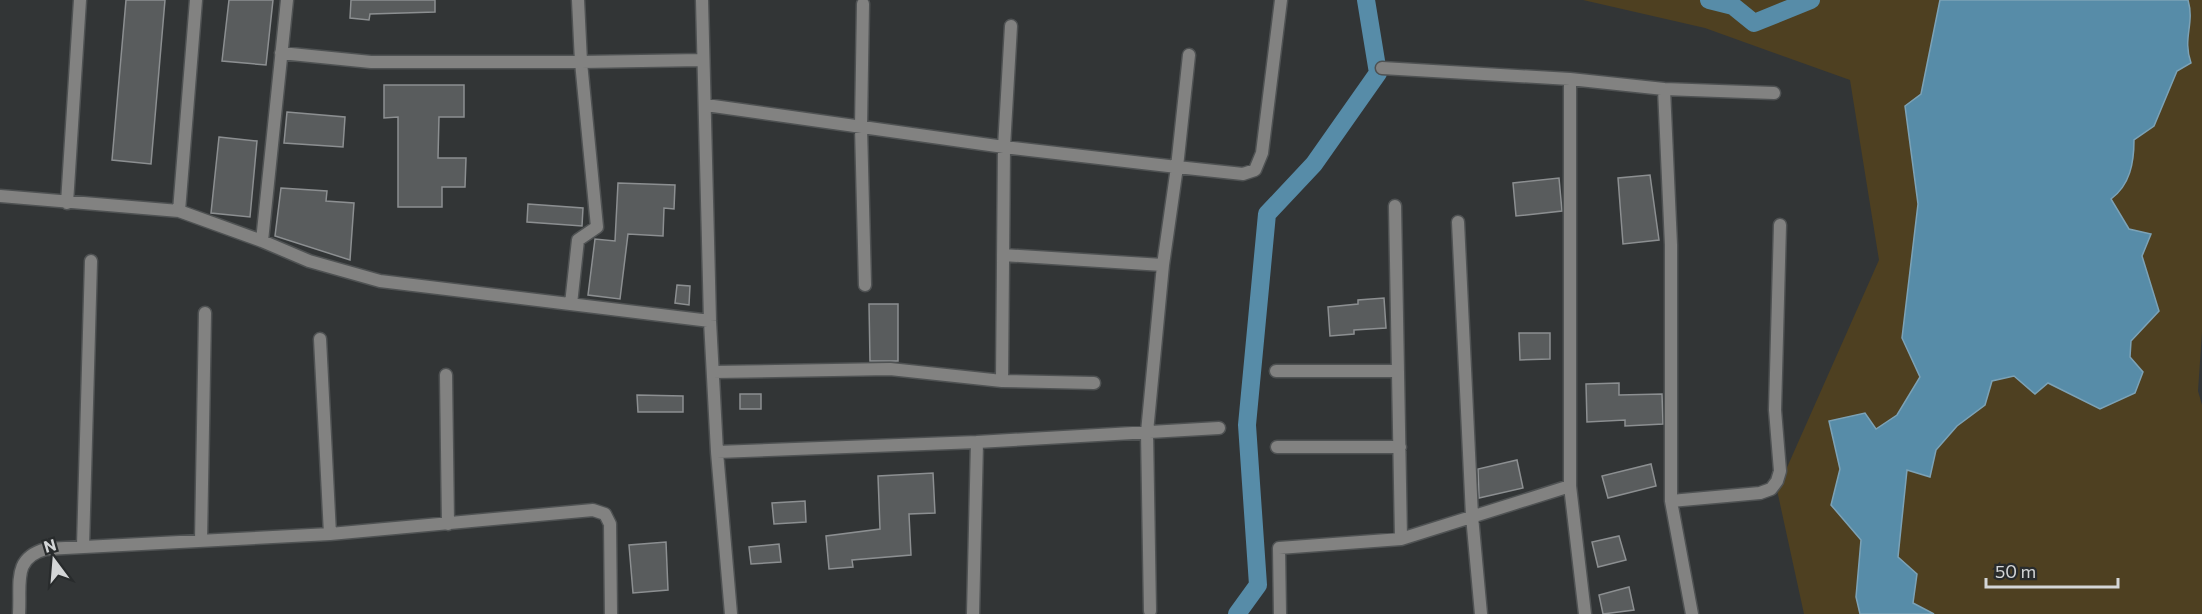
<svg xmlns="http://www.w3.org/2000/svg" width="2202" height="614" viewBox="0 0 2202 614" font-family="Commissioner,sans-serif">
	<rect width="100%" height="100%" fill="#323536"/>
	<path fill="#4e4021" d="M1583,0H2202V332L2198,391L2202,405V614H1804L1777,490L1879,260L1850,80L1705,28Z"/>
	<path fill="#578ca8" stroke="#7ca2b6" stroke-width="1.5" d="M1940,0H2188C2195,24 2182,38 2191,63L2177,71L2154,126L2134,140C2134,163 2130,185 2111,199L2129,229L2151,234L2142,256L2159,311L2131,341L2130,357L2143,372L2135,393L2100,409L2048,383L2035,394L2014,376L1992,381L1985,405L1957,426L1936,450L1930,477L1907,470L1898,557L1917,574L1913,603L1934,614H1860L1856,597L1861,540L1831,505L1840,469L1829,421L1865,413L1876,429L1897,415L1920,377L1902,338L1918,204L1905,106L1921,94Z"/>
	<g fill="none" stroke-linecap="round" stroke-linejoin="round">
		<path stroke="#578ca8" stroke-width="18" d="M1709,0L1733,6L1754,23L1811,0
			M1237,614L1258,585L1247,425L1267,214L1314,164L1378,73L1366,0"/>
	</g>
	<path fill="#595c5d" stroke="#8c8f91" stroke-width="1.5" d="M126,0H165L151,164L112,160Z
		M229,0H273L266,65L222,61Z
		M351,0H435V12L370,14L369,20L350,18Z
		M384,85H464V117H439L438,158H466L465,187H442V207H398V117L384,118Z
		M287,112L345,117L343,147L284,143Z
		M219,137L257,141L250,217L211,213Z
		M1650,175L1659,240L1623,244L1618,178Z
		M1559,178L1562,211L1516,216L1513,183Z
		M618,183L675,185L674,209L664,208L663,236L628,234L620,299L588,295L595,239L615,241Z
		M281,188L327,191L326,201L354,203L350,260L275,236Z
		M528,204L583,208L582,226L527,222Z
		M677,285L690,286L689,305L675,303Z
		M1384,298L1386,328L1354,330V334L1330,336L1328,307L1358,304V300Z
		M869,304H898V361H870Z
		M1519,333H1550V359L1520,360Z
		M1619,383V395L1662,394L1663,424L1625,426V420L1587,422L1586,384Z
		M740,394H761V409H740Z
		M637,395L683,396V412H638Z
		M1517,460L1523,488L1479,498L1478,469Z
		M1651,464L1656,486L1608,498L1602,476Z
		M933,473L935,513L909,514L911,555L852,560L853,567L829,569L826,536L880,529L878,476Z
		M805,501L806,522L774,524L772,503Z
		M1619,536L1626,560L1598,567L1592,542Z
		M666,542L668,590L633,593L629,545Z
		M779,544L781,562L751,564L749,547Z
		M1629,587L1634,610L1603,614L1599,595Z"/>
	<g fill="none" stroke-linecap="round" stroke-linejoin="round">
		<defs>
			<path id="street" d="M578,0L581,62L702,60
				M702,0L710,321L717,452L731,614
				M863,4L861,127L865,285
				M281,53L371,62H581L597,227L578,240L571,304
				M1189,55L1177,167L1243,174L1255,170L1262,153L1281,0
				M1382,68L1570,79V486L1585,614
				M1570,79L1664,89
				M706,105L1004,147L1177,167L1163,265L1147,432L1150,611
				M0,196L179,211L262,241L309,261L380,281L710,321
				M67,203L80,0
				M1395,206L1401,539L1570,486
				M179,211L196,0
				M1458,222L1472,516L1481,614
				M262,241L287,0
				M1003,255L1163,265
				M320,339L330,534
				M1276,371H1398
				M713,372L890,369L1002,381L1094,383
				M446,375L448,524
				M1002,381L1004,147L1011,26
				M977,442L1219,428
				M1277,447H1400
				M717,452L977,442L973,614
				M1671,501L1760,493L1771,489L1777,481L1780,471L1775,410L1780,225
				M201,541L205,313
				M83,546L91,261
				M19,614C21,583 12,558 46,549L330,534L593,510L605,514L610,524L611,614
				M1280,614L1279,548L1401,539
				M1692,614L1671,501V245L1664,89L1774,93"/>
		</defs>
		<use href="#street" stroke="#4f5253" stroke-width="15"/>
		<use href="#street" stroke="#828281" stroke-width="12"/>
	</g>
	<g transform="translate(54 560) rotate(344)" stroke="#282b2c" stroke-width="4.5" paint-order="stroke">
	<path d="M0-4.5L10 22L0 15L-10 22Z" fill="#d4d6d7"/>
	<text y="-9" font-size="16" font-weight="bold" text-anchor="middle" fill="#d4d6d7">N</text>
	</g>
	<path d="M1986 578v9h132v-9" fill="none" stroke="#d4d6d7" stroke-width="3"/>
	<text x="1995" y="578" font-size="18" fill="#d4d6d7" stroke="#282b2c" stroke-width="4.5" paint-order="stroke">50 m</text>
</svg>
